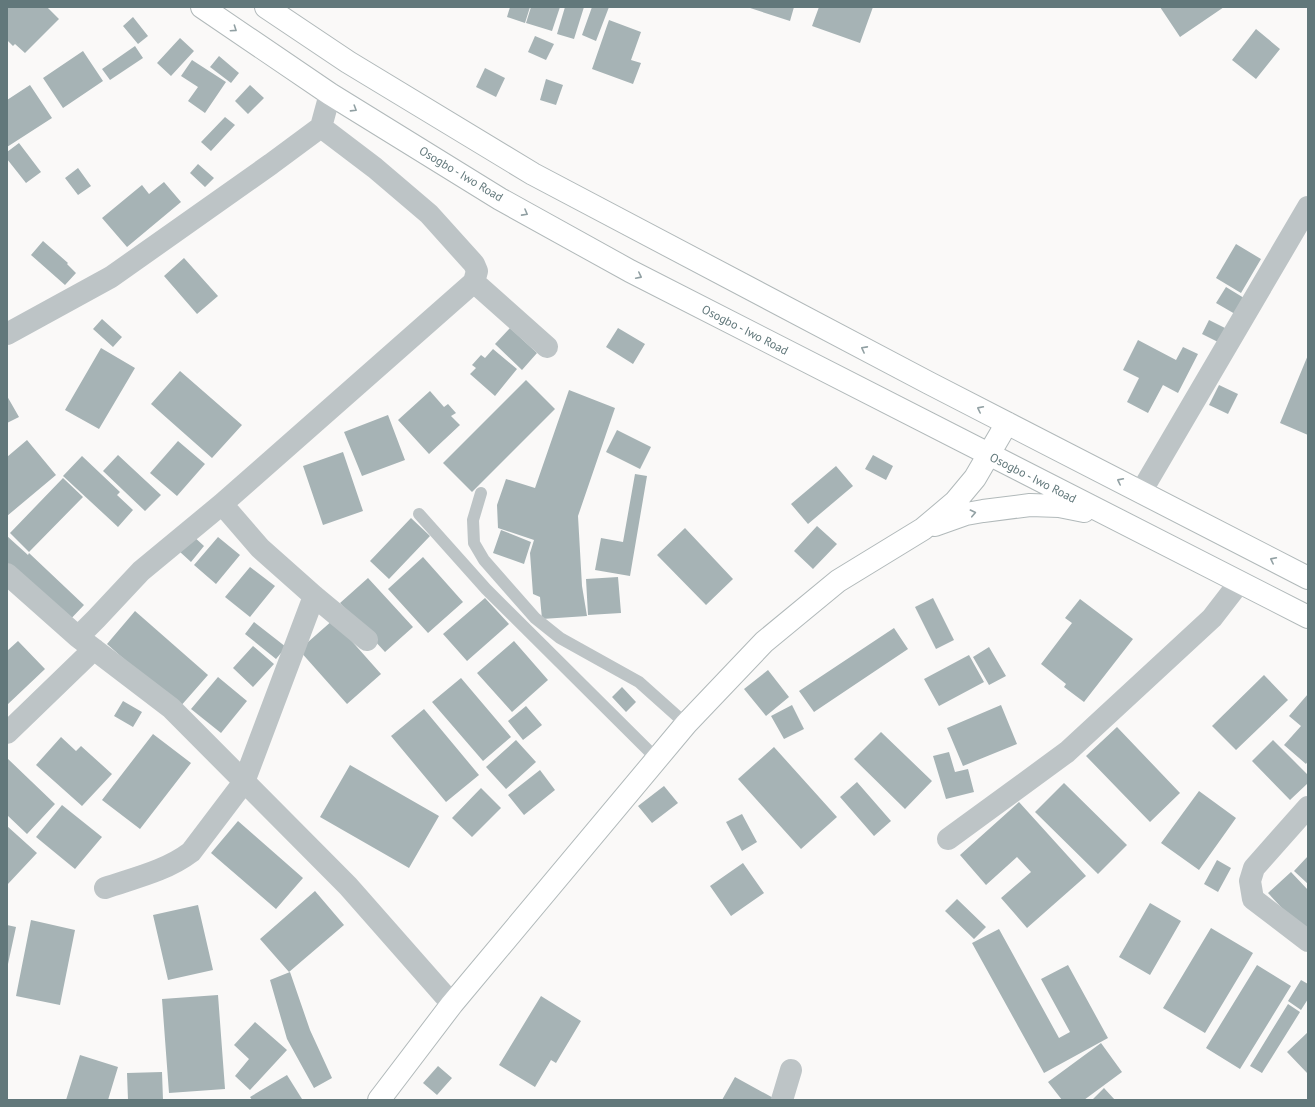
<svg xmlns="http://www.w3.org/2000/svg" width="1315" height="1107" viewBox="0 0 1315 1107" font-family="'PT Sans',sans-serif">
	<rect width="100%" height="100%" fill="#faf9f8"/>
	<path fill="#a6b3b5" d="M7,7H47L59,19L25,53L15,44L13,46L7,40Z
		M510,7H530L525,23L507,17Z
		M531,7H560L552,31L526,23Z
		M565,7H584L574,39L557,34Z
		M592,7H609L596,41L582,35Z
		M747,7H794L790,21Z
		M819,7H873L860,43L812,26Z
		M1160,7H1224L1180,37Z
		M133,17L148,36L138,44L123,26Z
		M609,20L641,32L631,60L641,63L633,84L592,69Z
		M1256,29L1280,49L1256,79L1232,60Z
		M535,36L554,44L546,60L528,52Z
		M180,38L194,51L171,76L157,63Z
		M135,46L143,58L110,80L102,69Z
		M83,51L103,81L63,108L43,78Z
		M219,56L239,73L231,83L210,67Z
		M192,60L226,82L205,113L188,101L198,87L181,76Z
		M485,68L505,78L496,97L476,87Z
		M546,79L563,85L556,105L540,100Z
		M30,85L52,118L7,147V100Z
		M250,85L264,98L248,114L235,101Z
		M225,117L235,125L211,151L201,142Z
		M19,143L41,172L26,183L7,159V152Z
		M198,164L214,178L205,187L190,173Z
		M78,168L91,186L78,195L65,178Z
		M164,182L181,202L127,247L102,218L142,185L149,194Z
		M43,241L68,263L67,264L76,273L65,285L31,255Z
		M1236,244L1261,259L1241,293L1216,278Z
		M184,258L218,296L197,314L164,276Z
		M1226,287L1244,298L1235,314L1216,303Z
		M102,319L122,337L113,347L93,329Z
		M1209,320L1225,328L1218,342L1202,334Z
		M510,328L537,353L522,370L495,344Z
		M618,328L645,344L633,364L606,347Z
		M1138,340L1176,360L1183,347L1198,354L1178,393L1163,385L1148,413L1127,402L1139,378L1123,370Z
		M101,348L135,368L99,429L65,410Z
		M493,349L517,369L495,396L470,374L476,368L472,365L481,355L485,358Z
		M1308,355V435L1280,423Z
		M180,371L242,425L212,458L151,404Z
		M526,380L555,409L472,492L443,463Z
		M1219,385L1238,394L1228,414L1209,405Z
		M569,390L615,408L578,516L582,586L587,616L542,619L540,597L533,594L530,553L534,540L498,528L497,505L506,479L535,488Z
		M430,391L444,407L448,404L456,413L451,416L460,425L429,454L398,420Z
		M7,396L19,417L7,423Z
		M388,415L405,460L362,476L344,432Z
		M617,430L651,447L640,469L606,452Z
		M27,440L56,475L7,516V457Z
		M178,441L205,464L177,496L150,473Z
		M343,452L363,511L323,525L303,466Z
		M118,455L161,495L145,511L103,471Z
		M873,455L893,466L886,480L865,469Z
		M82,456L120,492L117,495L133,510L118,527L63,476Z
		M836,466L853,486L808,524L791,504Z
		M635,474L647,476L630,576L595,570L601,538L623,542Z
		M63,478L83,497L29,552L10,533Z
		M411,518L430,536L389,579L370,561Z
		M817,526L837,544L813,569L794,551Z
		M685,528L733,579L706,605L657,555Z
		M501,530L531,542L524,564L493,553Z
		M192,535L204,546L191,562L179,551Z
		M7,536L28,555L29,553L84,605L66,624L7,569Z
		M218,537L240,555L216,584L194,565Z
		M423,557L463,602L428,633L388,589Z
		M250,567L275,586L250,617L225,597Z
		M618,577L621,613L588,615L586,579Z
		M368,578L413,627L385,652L340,603Z
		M485,598L509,624L467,661L443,634Z
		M933,598L954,640L936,649L915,607Z
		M1080,599L1133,639L1084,702L1064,687L1066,684L1041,664L1072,623L1065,618Z
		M135,611L208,675L179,708L107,644Z
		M333,620L381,674L347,704L299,650Z
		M254,622L286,647L276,659L245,634Z
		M894,628L908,649L814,712L799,691Z
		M18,641L45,669L7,705V651Z
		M514,641L548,680L512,712L477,673Z
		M253,646L274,664L253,687L233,668Z
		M989,647L1006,676L989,685L973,657Z
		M969,655L984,682L939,706L924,679Z
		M768,670L789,697L766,716L744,689Z
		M1264,675L1288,700L1236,750L1212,726Z
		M218,677L247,701L221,733L191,709Z
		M461,678L511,737L483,761L432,702Z
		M622,687L636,702L626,712L612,697Z
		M1308,694V761L1306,764L1284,745L1301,726L1289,716Z
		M123,701L142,712L133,727L114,716Z
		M792,705L804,729L784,739L771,716Z
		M1001,705L1017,744L963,766L947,728Z
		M526,706L542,725L523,740L508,721Z
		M424,709L479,775L446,802L391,736Z
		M1117,727L1180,793L1150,822L1086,756Z
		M881,732L932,781L905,809L854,759Z
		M153,734L191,763L140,829L102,800Z
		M61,737L76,751L81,746L112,774L82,806L36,765Z
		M516,740L536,762L506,789L486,767Z
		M1273,740L1308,775V783L1290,800L1252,761Z
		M774,747L837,817L801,849L738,779Z
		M949,752L955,772L968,769L974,792L946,799L933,756Z
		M7,758L55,804L27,834L7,815Z
		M350,765L439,816L409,868L320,817Z
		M540,770L555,790L524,815L508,795Z
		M857,782L891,821L874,836L840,797Z
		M1064,783L1127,845L1098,874L1035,812Z
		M664,786L678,803L652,823L638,806Z
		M481,788L501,808L472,837L452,818Z
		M1199,791L1236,818L1199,870L1161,843Z
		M1019,802L1086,876L1027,928L1001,898L1031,872L1017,857L986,885L960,855Z
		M62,805L102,837L75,869L36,837Z
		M742,814L757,842L742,851L726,822Z
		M238,821L303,878L276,909L211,853Z
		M7,826L37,853L7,885Z
		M1308,856V884L1294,871Z
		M1217,860L1231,868L1218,892L1204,884Z
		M743,863L764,893L731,916L710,886Z
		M1291,872L1308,890V936L1268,893Z
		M315,891L344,925L289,972L260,939Z
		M957,899L986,927L974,939L945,911Z
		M1150,903L1181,921L1150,975L1119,957Z
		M198,905L213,970L168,980L153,915Z
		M31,920L75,930L60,1005L16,996Z
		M7,925L16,927L8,964H7Z
		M1211,928L1253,953L1205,1033L1163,1008Z
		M999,929L1059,1038L1070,1032L1041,979L1068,965L1108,1038L1044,1073L972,943Z
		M1257,965L1291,986L1240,1069L1206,1048Z
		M290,972L310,1030L332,1078L314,1088L287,1039L270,980Z
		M1301,980L1308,984V999L1301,1010L1288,1001Z
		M218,995L225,1089L169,1093L162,999Z
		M541,996L581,1021L556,1063L551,1060L535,1087L499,1065Z
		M1288,1004L1300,1012L1262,1073L1250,1066Z
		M255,1022L287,1050L250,1090L235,1076L249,1059L234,1045Z
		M1308,1032V1074L1287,1052Z
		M1101,1043L1122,1072L1084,1100H1062L1048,1082Z
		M80,1055L118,1067L108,1100H66Z
		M438,1066L452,1078L437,1095L423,1083Z
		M162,1072L163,1100H128L127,1073Z
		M287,1075L302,1099L252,1100L250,1097Z
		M735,1077L777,1100H722Z
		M1104,1088L1115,1100H1092Z"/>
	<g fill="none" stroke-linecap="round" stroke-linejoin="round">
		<defs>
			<path id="primary" d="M202,7L330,94L500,199L630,271L1308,617
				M266,7L348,62L533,174L929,383L1308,578
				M935,525L966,514L983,511L1030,505L1059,506L1084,511
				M379,1100L452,1004L686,724L764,642L838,581L923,529L955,502L975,478L1007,423"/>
		</defs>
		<use href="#primary" stroke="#b1b9ba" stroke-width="24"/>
		<path stroke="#bdc4c6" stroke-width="12" d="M481,493L473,520L474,543L484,560L535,618L560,638L639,682L686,724
			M419,514L486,589L657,759"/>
		<path stroke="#bdc4c6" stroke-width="22" d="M474,282L547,347
			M7,334L111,277L271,164L321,127L330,94
			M1141,492L1308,207
			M222,504L260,548L314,596L367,640
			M7,574L78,637L171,708L348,886L452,1004
			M78,637L96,619L141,571L222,504L474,282L477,271L474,264L429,214L375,168L321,127
			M7,733L94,649
			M1308,807L1254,868L1250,881L1253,899L1308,941
			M948,839L1067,752L1212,618L1239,583
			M105,888C134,878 166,871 191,852L244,782L314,596
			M782,1100L791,1070"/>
		<use href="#primary" stroke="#fff" stroke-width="22"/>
	</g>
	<defs><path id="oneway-chevron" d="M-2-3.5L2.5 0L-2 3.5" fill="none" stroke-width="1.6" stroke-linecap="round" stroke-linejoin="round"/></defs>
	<g stroke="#91a0a3">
		<use href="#oneway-chevron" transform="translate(234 29) rotate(34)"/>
		<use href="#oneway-chevron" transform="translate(354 109) rotate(32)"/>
		<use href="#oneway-chevron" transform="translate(525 213) rotate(29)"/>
		<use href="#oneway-chevron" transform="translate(639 276) rotate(27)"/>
		<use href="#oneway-chevron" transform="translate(864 349) rotate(-152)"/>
		<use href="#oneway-chevron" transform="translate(980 409) rotate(-153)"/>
		<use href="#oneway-chevron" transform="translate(1120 481) rotate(-153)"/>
		<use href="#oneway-chevron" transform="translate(973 513) rotate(-12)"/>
		<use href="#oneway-chevron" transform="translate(1273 560) rotate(-153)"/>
	</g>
	<g text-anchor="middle" stroke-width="4" stroke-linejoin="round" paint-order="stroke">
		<g font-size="12" fill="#62787b" stroke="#fff">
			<text transform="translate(461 174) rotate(31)" y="4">Osogbo - Iwo Road</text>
			<text transform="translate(745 330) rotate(27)" y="4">Osogbo - Iwo Road</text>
			<text transform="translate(1033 478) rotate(27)" y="4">Osogbo - Iwo Road</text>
		</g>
	</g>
	<rect width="1315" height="1107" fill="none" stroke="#62787b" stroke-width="16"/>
</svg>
